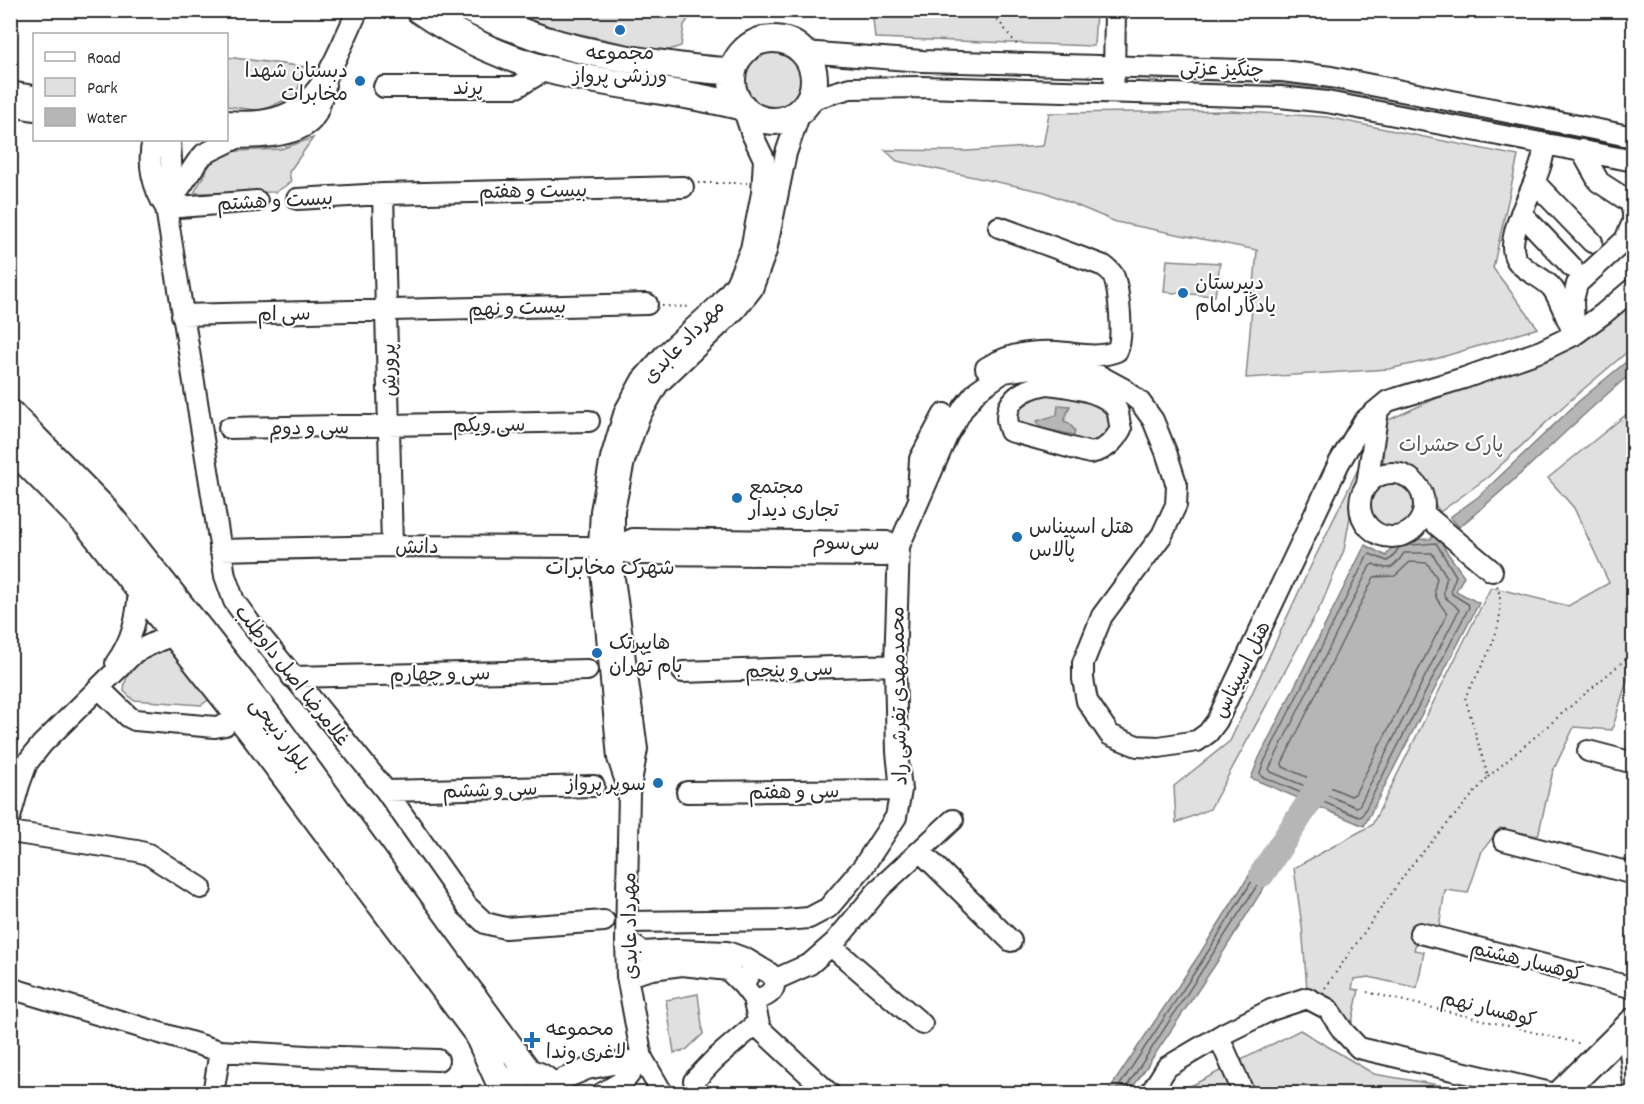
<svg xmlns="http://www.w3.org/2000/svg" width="1644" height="1104" viewBox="0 0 1644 1104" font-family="Dekko,'Playpen Sans Arabic',sans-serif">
	<rect width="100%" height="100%" fill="#fff"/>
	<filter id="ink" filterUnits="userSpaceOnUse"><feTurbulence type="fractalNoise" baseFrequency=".0167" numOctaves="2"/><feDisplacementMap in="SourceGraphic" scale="12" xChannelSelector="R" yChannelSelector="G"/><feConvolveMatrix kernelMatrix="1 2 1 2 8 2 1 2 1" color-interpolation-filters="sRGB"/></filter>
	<g filter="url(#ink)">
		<path fill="#e0e0e0" stroke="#868686" stroke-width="1.5" d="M528,11H694L684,25L681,46L663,52L525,22Z
			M868,11H1096L1094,46L875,38L873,19Z
			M739 79a33 33 0 1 1 66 0a33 33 0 1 1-66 0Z
			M226,57L306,67L296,95L261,111L227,106Z
			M1137,76L1233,79L1328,89L1633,141V149L1242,87L1138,83Z
			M1232,111L1326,117L1518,156L1493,268L1538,328L1439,358L1389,369L1246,378L1257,250L1116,222L1045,192L897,161L885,150L967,151L1043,146L1049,113Z
			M313,138L289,172L291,182L276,192L194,193L217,152L281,149Z
			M1167,260L1220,263L1215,296L1164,292Z
			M1633,304V347L1567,403L1488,477L1440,512L1421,483L1407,471L1383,468L1384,422L1437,398L1569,349Z
			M1045,391L1090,399L1111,411L1113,431L1099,440L1080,445L1016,426C1014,400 1022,400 1045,391Z
			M1633,409V665L1631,667L1612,730L1574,727L1553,771L1538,836L1500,828L1482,851L1468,893L1445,890L1439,928L1421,925L1414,950L1424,952L1417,988L1369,977L1354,979L1352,989L1359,990L1352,1022L1307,989L1302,926L1294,868L1372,825L1491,587L1568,606L1609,583L1574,508L1548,478Z
			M1359,467L1344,550L1322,603L1210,809L1176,823L1174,786L1230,741L1306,576Z
			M1371 506a23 23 0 1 1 46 0a23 23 0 1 1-46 0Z
			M166,645L210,699L201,705L133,700L124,691C125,665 146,657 166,645Z
			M698,994L703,1034L686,1050L674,1053L666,1000Z
			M1300,1030L1374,1074L1486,1093L1175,1094Z"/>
		<path fill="#b6b6b6" stroke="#7e7e7e" stroke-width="1.5" d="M1633,356V372C1573,421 1520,479 1459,527L1450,517L1478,497L1579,401Z
			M1058,405L1070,406L1064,421L1069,423L1075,431L1074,435L1041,428L1037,421L1057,415Z
			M1436,531L1449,539L1444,548L1464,576L1456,591L1479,603L1364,826L1251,778L1259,758L1365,545L1386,556L1396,540L1431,539Z
			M1272,839L1288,849L1215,965L1129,1093H1107L1199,955Z"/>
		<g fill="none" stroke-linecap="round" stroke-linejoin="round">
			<path stroke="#636363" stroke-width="1.5" d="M1436,543L1456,576L1451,589L1452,594L1468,604L1469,607L1362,816L1359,817L1261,776L1260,772L1265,760L1367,556L1370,554L1387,561L1392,558L1400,546Z
				M1404,553H1432L1447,577C1439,604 1447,594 1459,610L1359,806L1356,807L1271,772L1269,769L1370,566L1373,564C1391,572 1394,568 1404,553Z
				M1410,562L1427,563L1437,578C1431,598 1438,599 1447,614L1355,794L1351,796L1283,767L1282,763L1374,577L1395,576Z
				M1114,1094L1204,958L1272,849H1277L1278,853L1126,1088L1125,1094"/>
			<path stroke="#b6b6b6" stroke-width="26" d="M1262,874L1313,796L1324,772"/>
			<defs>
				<path id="minor" d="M804,52L922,61L1282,71L1331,77L1634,137
					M1114,77L1115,10
					M384,87H517L547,69
					M10,92L34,96
					M809,100L850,88L922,87L1280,97L1327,102L1634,161
					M10,106L34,110
					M226,121C315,129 326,78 358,10
					M226,137C249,139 296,138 312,120C320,110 321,97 325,85
					M153,140C147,163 153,188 166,208
					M170,140L172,181L166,208L225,576L234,601L250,623L386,791L467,906L485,923L505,928L604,921
					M1544,143C1546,177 1501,232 1516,259C1524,272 1544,277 1553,289C1560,299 1565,315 1571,327
					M1535,183L1592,242
					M383,194L392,546
					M297,199L383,194L683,187
					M171,201L197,162L204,154L237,138
					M166,208L257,201
					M1521,213L1572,267
					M182,315L647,304
					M1574,335L1573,300L1577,284L1625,240L1633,222V212L1630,202L1599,182L1581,150
					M986,368C1011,352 1038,350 1067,353C1084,355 1100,358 1117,351C1124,338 1119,291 1114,277C1112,272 1108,269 1104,266L999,227
					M1047,384C1066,386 1107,391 1117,410C1119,415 1119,423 1121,429C1113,443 1106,450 1090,453L1010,431C999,402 1022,389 1047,384Z
					M229,428L589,421
					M1360 505a32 32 0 1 1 64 0a32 32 0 1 1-64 0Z
					M1367,484L1378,410
					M918,492L920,459L944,414
					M1423,513L1492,571
					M613,548L633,539L887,542L899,546
					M220,550L392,546L583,547L613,548L633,554L885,556L899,546
					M116,663C132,641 137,618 139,591
					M683,672L895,665
					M292,677L587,670
					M99,688L129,717L135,720L215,727L225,725
					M1588,751L1634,763
					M386,791L594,786
					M629,791L618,758L599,547L601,511L611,458L625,411L642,380L664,355L720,304L736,284L751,249L762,193L764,159L751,132L743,107
					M687,792L901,790
					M10,817L19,785L27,763L42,744L135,652L158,641L174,635
					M10,832L137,851L148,854L201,888
					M1504,840L1634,874
					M921,852L1011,941
					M627,922L785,920L809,918L828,908L863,867L896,817L901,790L897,752L895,665L899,546L947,436L964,407L978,390L1004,372L1038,367L1100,376L1124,389L1140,402L1153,420L1166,452L1177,486L1176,505L1162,535L1102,616L1083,663V679L1087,701L1110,735L1137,746L1159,747L1197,741L1208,733L1217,721L1339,463L1364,421L1388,401L1464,378L1541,351L1574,335L1603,314L1634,288
					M1420,933L1634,988
					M626,941L643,952L676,950L727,952L746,959L761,968
					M831,946L922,1024
					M627,976L652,969L682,965L728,970L743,985L753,998C764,1000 779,991 773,977C771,973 765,971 761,968L751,971L743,985
					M774,980L810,964L835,942L880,888L953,820
					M10,988L220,1051L307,1056L438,1060
					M753,998L760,1029L830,1094
					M1627,1028L1634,1084
					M1219,1037L1244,1094
					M694,1081L714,1060L758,1022
					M551,1084L587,1069L642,1058
					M213,1094L220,1051
					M601,1094L625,1080L642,1058
					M663,1094L642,1058L627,976L626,941L629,793L637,749L614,578V510L624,461L639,417L658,384L736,309L752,289L766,251L786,153L801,110
					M1150,1094L1167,1067L1223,1034L1271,1010L1307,998L1328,1009L1343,1031L1359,1048L1555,1094"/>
				<path id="major" d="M419,10C459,38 510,61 557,72C619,87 682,91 743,107
					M471,10C533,40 587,54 656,63C682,67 707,71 733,71
					M732 80a41 41 0 1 1 82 0a41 41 0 1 1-82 0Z
					M10,413L105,510L269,717L529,1073
					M10,446L88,525L251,731L477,1033L504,1092
					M515,1079C531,1067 548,1077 554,1094
					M1560,1094L1634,1021"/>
			</defs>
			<use href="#minor" stroke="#2b2b2b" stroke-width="24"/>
			<use href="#major" stroke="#2b2b2b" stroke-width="30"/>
			<path stroke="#2b2b2b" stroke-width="2" stroke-dasharray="1.5 4.5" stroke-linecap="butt" d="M990,10L1018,46
				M698,183H747
				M662,306L692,307
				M1488,777L1634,652
				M1325,988L1410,867L1488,777L1465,697C1482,665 1510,624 1497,585
				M1367,992L1582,1044"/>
			<use href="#minor" stroke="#fff" stroke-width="20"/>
			<use href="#major" stroke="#fff" stroke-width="26"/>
		</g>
	</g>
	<g fill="#1f6fb2" stroke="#fff" stroke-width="2">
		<circle cx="620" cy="30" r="6"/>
		<circle cx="360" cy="81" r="6"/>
		<circle cx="1183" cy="293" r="6"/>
		<circle cx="737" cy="498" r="6"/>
		<circle cx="1017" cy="537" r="6"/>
		<circle cx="597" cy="653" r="6"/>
		<circle cx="658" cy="783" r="6"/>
		<path d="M529 1031h6v6h6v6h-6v6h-6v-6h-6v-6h6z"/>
	</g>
	<g text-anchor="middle" stroke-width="4.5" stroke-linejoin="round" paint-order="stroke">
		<g font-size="20" fill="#2b2b2b" stroke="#fff" text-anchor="start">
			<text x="620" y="59" text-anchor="middle">مجموعه<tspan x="620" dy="23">ورزشی پرواز</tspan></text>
			<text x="348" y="77" text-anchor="end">دبستان شهدا<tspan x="348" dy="23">مخابرات</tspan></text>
			<text x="1195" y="289">دبیرستان<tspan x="1195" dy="23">یادگار امام</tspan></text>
			<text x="749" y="493">مجتمع<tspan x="749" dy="23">تجاری دیدار</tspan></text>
			<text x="1029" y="533">هتل اسپیناس<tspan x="1029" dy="23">پالاس</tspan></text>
			<text x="609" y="649">هایپرتک<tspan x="609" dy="23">بام تهران</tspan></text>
			<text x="646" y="790" text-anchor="end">سوپر پرواز</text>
			<text x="546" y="1035">محموعه<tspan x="546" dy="23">لاغری وندا</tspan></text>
		</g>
		<g font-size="20" fill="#2b2b2b" stroke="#fff">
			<text transform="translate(1222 68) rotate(2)" y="7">چنگیز عزتی</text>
			<text x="468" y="94">پرند</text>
			<text transform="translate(533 190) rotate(-1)" y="7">بیست و هفتم</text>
			<text transform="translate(275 200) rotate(-3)" y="7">بیست و هشتم</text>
			<text transform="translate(517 307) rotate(-2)" y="7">بیست و نهم</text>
			<text transform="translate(284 313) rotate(-1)" y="7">سی ام</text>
			<text transform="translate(683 341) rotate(-46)" y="7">مهرداد عابدی</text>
			<text transform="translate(388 370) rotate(-91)" y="7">پرورش</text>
			<text transform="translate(489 424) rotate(-1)" y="7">سی ویکم</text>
			<text transform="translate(309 427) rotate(-1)" y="7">سی و دوم</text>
			<text transform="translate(846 542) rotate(1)" y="7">سی‌سوم</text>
			<text x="417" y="553">دانش</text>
			<text transform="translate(789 669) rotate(-2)" y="7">سی و پنجم</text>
			<text transform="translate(1241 669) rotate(-64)" y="7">هتل اسپیناس</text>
			<text transform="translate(440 673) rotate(-1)" y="7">سی و چهارم</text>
			<text transform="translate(293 675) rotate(52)" y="7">غلامرضا اصل داوطلب</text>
			<text transform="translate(898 696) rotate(-91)" y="7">محمدمهدی تفرشی راد</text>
			<text transform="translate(281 734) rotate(53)" y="7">بلوار ذبیحی</text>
			<text transform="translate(490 789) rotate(-2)" y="7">سی و ششم</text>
			<text transform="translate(794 791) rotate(-1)" y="7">سی و هفتم</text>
			<text transform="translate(629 926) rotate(-91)" y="7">مهرداد عابدی</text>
			<text transform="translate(1527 960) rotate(14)" y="7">کوهسار هشتم</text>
			<text transform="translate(1489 1008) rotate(14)" y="7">کوهسار نهم</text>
		</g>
		<g font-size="20" fill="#585858" stroke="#fff">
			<text x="1451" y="451">پارک حشرات</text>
		</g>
		<g font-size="21" fill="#2b2b2b" stroke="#fff">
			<text x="610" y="574">شهرک مخابرات</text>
		</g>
	</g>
	<rect width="1644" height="1104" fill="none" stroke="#fff" stroke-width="36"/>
	<rect x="18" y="18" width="1608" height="1068" fill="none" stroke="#2b2b2b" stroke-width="2" filter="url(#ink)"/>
	<rect x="33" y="33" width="195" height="108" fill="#ffffff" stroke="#aaaaaa" stroke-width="1.5"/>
	<rect x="45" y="52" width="30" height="9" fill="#ffffff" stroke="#aaaaaa" stroke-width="1.5"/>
	<text x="87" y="63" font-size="18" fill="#2b2b2b">Road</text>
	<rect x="45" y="78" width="30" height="18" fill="#e0e0e0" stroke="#aaaaaa" stroke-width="1.5"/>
	<text x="87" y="93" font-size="18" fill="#2b2b2b">Park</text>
	<rect x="45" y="108" width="30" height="18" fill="#b6b6b6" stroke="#aaaaaa" stroke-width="1.5"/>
	<text x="87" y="123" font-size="18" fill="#2b2b2b">Water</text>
</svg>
